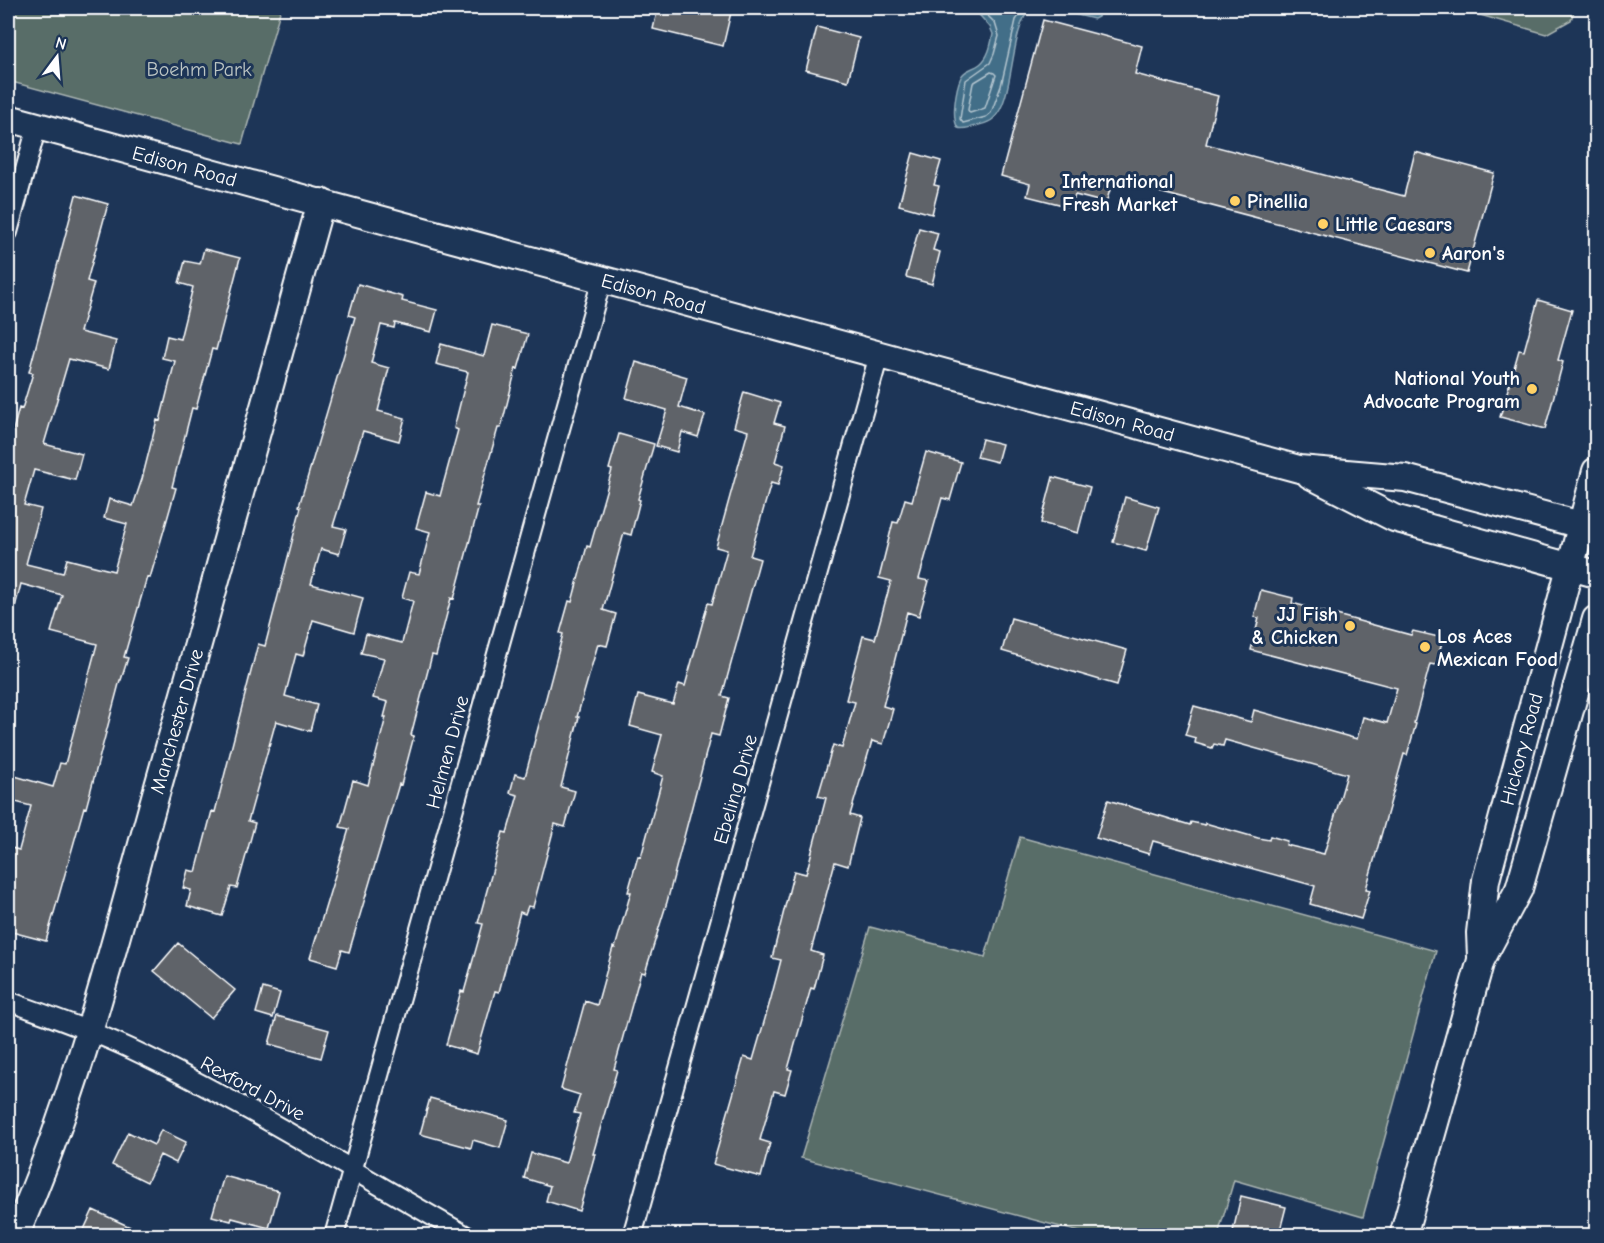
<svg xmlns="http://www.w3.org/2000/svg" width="1604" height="1243" viewBox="0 0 1604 1243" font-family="'Comic Neue',sans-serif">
	<rect width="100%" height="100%" fill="#1d3557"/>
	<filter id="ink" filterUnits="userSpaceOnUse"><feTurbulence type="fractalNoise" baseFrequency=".0167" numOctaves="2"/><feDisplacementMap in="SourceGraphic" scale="12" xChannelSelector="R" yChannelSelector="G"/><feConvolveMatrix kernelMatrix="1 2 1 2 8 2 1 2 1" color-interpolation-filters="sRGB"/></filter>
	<g filter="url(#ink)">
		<path fill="#586d68" stroke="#acb6b4" stroke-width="1.5" d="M8,8H281L242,144L8,81Z
			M1456,8H1575L1571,20L1546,34Z
			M1020,837L1436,951L1363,1217L1234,1180L1218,1235H1091L801,1158L870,927L985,957Z"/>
		<path fill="#426e88" stroke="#8ea8b8" stroke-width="1.5" d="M973,8H1100L1098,17L1094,19L1049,8L1030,9C1009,32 1015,100 993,119C989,123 982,124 976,126C969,127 964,130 958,128C951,118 956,88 961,77C965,69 974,69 980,64C989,57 991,44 993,34L990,27Z"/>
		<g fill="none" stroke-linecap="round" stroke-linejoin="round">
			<path stroke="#b3c5cf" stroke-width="1.5" d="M980,8L995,23L999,36L994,54L990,63L966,80L960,119L963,123L986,117L991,113L1001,86L1016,20L1024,8
				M991,72L994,73L996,75L985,108L970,113L968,110L973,83Z"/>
		</g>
		<path fill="#5e6369" stroke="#fff" stroke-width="1.5" d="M658,8H732L723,46L653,29Z
			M1043,20L1142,46L1135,74L1218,96L1206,144L1404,196L1415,152L1494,173L1467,273L1113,180L1106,203L1075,195L1071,207L1027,196L1030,184L1001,176Z
			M817,27L859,38L848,81L806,70Z
			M913,153L941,161L934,185L939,186L932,214L899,205Z
			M76,195L108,204L87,281L94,283L80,332L116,341L109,369L69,359L44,444L82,454L75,480L34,470L24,505L41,509L26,564L63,573L67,559L114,571L127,524L104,518L109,499L133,506L142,479L157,420L160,421L175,361L162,358L167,336L180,339L193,287L179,283L185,261L200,264L204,249L240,258L216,350L212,349L196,409L192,408L172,487L176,488L166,523L150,578L147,577L124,657L128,658L121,680H120L86,808L84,807L46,941L8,931V847L19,850L31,806L8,800V774L53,787L60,763L65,764L97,644L51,632L62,595L21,584L14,611L8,610V449L19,408L22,409L33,373L29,372Z
			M919,228L938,233L933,250L940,252L932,284L906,277Z
			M358,284L403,297L402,301L437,310L431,332L395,323L394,328L381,325L371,363L389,368L378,411L405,418L399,441L363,431L333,526L346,529L339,554L321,549L311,584L363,598L354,632L313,620L303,656L296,654L285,696L317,705L310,731L276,721L248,821L255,823L237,888L231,887L222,916L187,906L191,890L183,888L188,870L196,872L212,811L215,812L258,644L265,646L301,507L299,506L355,317L349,315Z
			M1538,300L1572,310L1558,360L1563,362L1545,429L1500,417L1519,350L1524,351Z
			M492,325L528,334L518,369L516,368L501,428H498L476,506H479L454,599L451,598L436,656L432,655L411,735L414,736L401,785L399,784L349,952L342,950L337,966L310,958L349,829L340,827L353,780L368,785L386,717H384L388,702L373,698L384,658L361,653L366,634L402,643L413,601L402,598L409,572L419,574L430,532L416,528L426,492L440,496L458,430L454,428L468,372L436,364L441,344L484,356Z
			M636,362L687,377L679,407L705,415L698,437L682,432L677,452L656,446L667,410L626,398Z
			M744,392L780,403L774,423L785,426L775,462L784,465L778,485L771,483L750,556L760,559L722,696L729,698L719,736L711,734L667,902L645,973L641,972L614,1069L617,1070L593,1154H595L579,1211L546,1201L550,1186L524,1178L531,1153L566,1163L580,1114L574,1113L580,1095L561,1089L585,1001L597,1005L613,947L615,948L631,892H628L638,856L641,857L663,776L652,772L662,735L630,726L638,695L673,704L679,684L685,686L708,603L712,604L727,550L716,547L748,431L734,427Z
			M619,434L654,444L638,499L640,500L631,535L624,533L603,610L616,614L607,646L598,644L577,717H579L561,787L575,791L565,827L555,824L533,907L528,906L525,914L520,912L499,992L495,991L477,1054L446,1045L461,991L464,992L483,924L478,923L503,832L507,833L518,795L510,793L515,774L525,777L563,634L560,633L569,601L572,602L587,546L590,547L612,470L609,469Z
			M982,439L1002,444L997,462L977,457Z
			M926,452L961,462L950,500L942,498L919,579L929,581L919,616L907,612L883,706L893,709L883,744L872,741L850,815L860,818L848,866L835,862L811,951L823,955L814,989L811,988L788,1069L792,1070L785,1094L774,1091L760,1140L770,1143L761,1177L713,1164L744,1057L753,1060L771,998L781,960L772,958L794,871L806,874L826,798L818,796L833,745L842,748L855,702L846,700L863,636L875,639L891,581L879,578L893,522L898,523L905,499L912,501Z
			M1053,477L1090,487L1078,533L1041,523Z
			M1125,497L1159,507L1146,551L1113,542Z
			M1261,590L1293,598L1292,603L1411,635L1413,631L1443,638L1436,665L1430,664L1414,723L1416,724L1407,755L1404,754L1366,889L1370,890L1361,919L1310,904L1315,886L1153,841L1149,854L1096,838L1108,800L1190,825L1191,822L1205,825V823L1258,838L1269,840L1270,836L1287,841L1286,845L1324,854L1347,774L1225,740L1223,746L1214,744L1212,748L1195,743L1196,738L1185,735L1194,706L1251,722L1254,710L1357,739L1363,717L1387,723L1397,688L1251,650L1259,618L1254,617Z
			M1011,618L1127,650L1117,685L1002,651Z
			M178,943L235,990L211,1018L154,971Z
			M263,988L280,993L273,1018L256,1013Z
			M277,1016L329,1030L321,1058L269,1044Z
			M430,1098L508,1120L500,1148L473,1140L471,1148L420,1134Z
			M161,1130L186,1142L176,1163L160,1155L147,1182L112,1165L128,1132L154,1145Z
			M224,1176L279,1191L269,1228L232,1218L231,1221L212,1216Z
			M1241,1196L1286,1207L1279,1234L1269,1231L1268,1236H1232Z
			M93,1210L150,1236H81Z"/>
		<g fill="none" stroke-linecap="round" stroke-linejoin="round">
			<defs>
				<path id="street" d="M8,232L37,126
					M8,1001C49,1016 91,1030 131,1049C247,1104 355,1173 467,1236
					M334,1236C423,917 513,598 602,279
					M632,1236L879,355"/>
				<g id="secondary">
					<path id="s1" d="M8,118L1299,469L1405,478L1596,529"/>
					<path d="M1310,475L1394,518L1596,574"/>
					<path id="s2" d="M1481,957L1480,933L1486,880L1596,471"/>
					<path id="s3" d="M15,1236C77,1095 114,945 155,797C211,599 266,401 321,202"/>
					<path d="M1403,1236L1481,960L1519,889L1596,619"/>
				</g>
			</defs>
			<use href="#street" stroke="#fff" stroke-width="22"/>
			<use href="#secondary" stroke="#fff" stroke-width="30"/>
			<use href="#street" stroke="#1d3557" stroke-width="18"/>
			<use href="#secondary" stroke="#1d3557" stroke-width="26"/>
		</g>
	</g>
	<g fill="#ffd166" stroke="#1d3557" stroke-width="2">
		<circle cx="1050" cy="193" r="6"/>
		<circle cx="1235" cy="201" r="6"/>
		<circle cx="1323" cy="224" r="6"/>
		<circle cx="1430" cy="253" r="6"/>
		<circle cx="1532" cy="389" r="6"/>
		<circle cx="1350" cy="626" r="6"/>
		<circle cx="1425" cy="647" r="6"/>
	</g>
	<g text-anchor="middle" stroke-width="6" stroke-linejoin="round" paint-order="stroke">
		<g font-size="20" fill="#bcc5c3" stroke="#1d3557">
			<text x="199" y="76">Boehm Park</text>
		</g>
		<g font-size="20" fill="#fff" stroke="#1d3557">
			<text dy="7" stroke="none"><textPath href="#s1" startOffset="183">Edison Road</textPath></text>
			<text dy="7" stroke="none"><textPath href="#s1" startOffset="669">Edison Road</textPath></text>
			<text dy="7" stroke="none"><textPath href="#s1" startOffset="1155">Edison Road</textPath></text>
			<text dy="7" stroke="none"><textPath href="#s3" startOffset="540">Manchester Drive</textPath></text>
			<text dy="7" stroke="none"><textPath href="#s2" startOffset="213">Hickory Road</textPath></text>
			<text transform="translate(447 752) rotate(-75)" y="7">Helmen Drive</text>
			<text transform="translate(735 789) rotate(-74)" y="7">Ebeling Drive</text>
			<text transform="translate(253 1088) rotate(28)" y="7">Rexford Drive</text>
		</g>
		<g font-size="20" font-weight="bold" fill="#fff" stroke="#1d3557" text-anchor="start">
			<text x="1062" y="188">International<tspan x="1062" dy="23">Fresh Market</tspan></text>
			<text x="1247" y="208">Pinellia</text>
			<text x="1335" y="231">Little Caesars</text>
			<text x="1442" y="260">Aaron's</text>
			<text x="1520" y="385" text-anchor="end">National Youth<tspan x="1520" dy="23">Advocate Program</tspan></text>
			<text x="1338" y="621" text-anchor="end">JJ Fish<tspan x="1338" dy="23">&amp; Chicken</tspan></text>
			<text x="1437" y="643">Los Aces<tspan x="1437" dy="23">Mexican Food</tspan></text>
		</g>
	</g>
	<rect width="1604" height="1243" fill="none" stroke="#1d3557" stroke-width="30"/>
	<rect x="15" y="15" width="1574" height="1213" fill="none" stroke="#fff" stroke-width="2" filter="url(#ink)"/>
	<g transform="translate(57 57) rotate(16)" stroke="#1d3557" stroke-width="4.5" paint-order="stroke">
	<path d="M0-4.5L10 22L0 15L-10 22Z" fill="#ffffff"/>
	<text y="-9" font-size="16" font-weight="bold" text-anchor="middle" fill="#ffffff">N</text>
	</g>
</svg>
